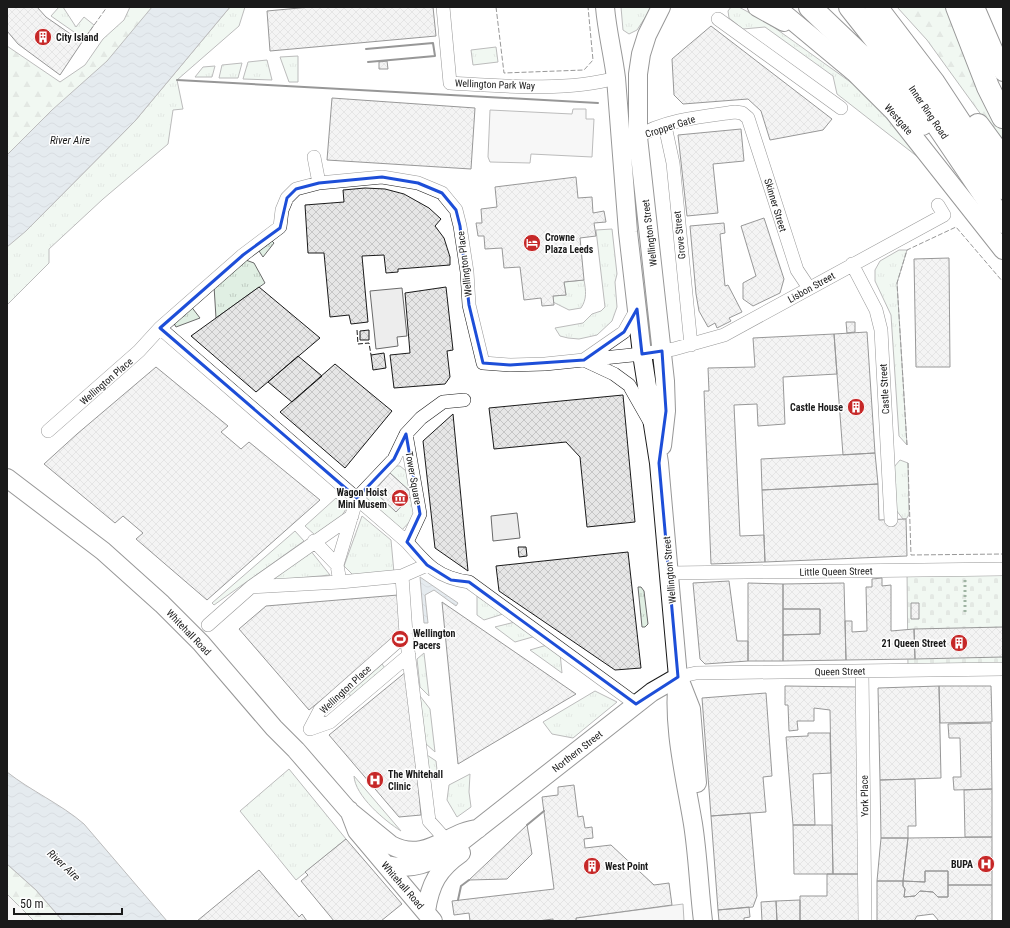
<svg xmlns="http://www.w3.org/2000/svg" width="1010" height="928" viewBox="0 0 1010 928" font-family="'Roboto Condensed',sans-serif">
	<defs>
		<pattern id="grass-tufts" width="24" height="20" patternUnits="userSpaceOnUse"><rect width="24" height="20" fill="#e0efe3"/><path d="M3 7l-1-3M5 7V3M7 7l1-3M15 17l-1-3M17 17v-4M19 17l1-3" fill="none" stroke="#c0ccc2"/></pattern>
		<pattern id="forest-firs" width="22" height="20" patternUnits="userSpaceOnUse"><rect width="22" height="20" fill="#e0efe3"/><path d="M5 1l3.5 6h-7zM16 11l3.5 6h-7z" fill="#c0ccc2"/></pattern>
		<pattern id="cemetery-stones" width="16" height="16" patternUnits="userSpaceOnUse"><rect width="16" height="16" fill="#e0efe3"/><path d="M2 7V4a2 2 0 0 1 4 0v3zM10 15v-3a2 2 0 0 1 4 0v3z" fill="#c0ccc2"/></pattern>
		<pattern id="water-waves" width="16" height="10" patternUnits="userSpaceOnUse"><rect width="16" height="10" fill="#c6d2dc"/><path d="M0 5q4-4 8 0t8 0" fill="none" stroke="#aab4bc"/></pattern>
		<pattern id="building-cross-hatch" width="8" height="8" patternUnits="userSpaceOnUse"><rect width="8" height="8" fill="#e6e6e6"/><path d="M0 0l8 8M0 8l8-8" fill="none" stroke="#c5c5c5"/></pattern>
	</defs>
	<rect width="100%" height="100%" fill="#fff"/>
	<path fill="url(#grass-tufts)" stroke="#6a6a6a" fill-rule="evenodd" d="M59,7H63L76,27L84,17L94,25L84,39L51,16Z
		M230,7H245L239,26L177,80L183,109L173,110L168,144L103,199L49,249V263L7,305V196L32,225L135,121Z
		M621,7H652L637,30L629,34L623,30Z
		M731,7H739L768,23L863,91L899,129L923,161L837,94L833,76L765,27L743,29L729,18L728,11Z
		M496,47L498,62L473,65L471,50Z
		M298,56V82H289L280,57Z
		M267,60L272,80L243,79L248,62Z
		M242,63L238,78H219L222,65Z
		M215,66L212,77H195L203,67Z
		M612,229L617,274L615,282L617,307L612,321L597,335L579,339L568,338L560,336L555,328L583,323L592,314L601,311L605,307L596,230Z
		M270,239L274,243L263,257L259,251Z
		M899,250H907L897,283L907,445L899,436L891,315L875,281V270L880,261Z
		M243,259L254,263L265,283L216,318L214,286Z
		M584,280C586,291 587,299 581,308L569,310L553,302V296L566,295L564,282Z
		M190,305L200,318L176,327L173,322Z
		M900,460L908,463L909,515L906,519H903L896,510L894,467Z
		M392,466H400L411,475L417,514L400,532L364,498ZM390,473L413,494L396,511L374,491Z
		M336,498L346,509L341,517L315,535L305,526Z
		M362,516L391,540L394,573L353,575L344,566Z
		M295,531L304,541L214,605L212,603Z
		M310,550L330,575L267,581Z
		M638,587H641L644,591L648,624L645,627H642Z
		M477,596L503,614L484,620L477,615Z
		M515,622L536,636L515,642L495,627Z
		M547,645L560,653L562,673L530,650Z
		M424,653L429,696L420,687L417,659Z
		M382,664L387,671L353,699L348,693Z
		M595,691L617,702L573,738L552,734L543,722Z
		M420,696L430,709L435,752L425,743Z
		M424,753L436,761L438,779H432L427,773Z
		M289,769L346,839L296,880L240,811Z
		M470,774L469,792L471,807L457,817L447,800L449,785Z
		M354,776L401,831C385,821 355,796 354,776Z"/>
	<path fill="url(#forest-firs)" stroke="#6a6a6a" d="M130,7H153L129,45L7,166V46L60,82L85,65L103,39L124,20Z
		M897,7H949L1003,128V145L927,40Z
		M7,864L36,890L63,921H26L7,901Z"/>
	<path fill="url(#cemetery-stones)" stroke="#6a6a6a" d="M1003,566V669L908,670L907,570Z"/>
	<path fill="#ededed" stroke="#6a6a6a" d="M573,109H586V119H594L592,157L531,154L530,163L490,162L488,157L490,110L572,114Z
		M402,288L407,336L397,337L398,346L376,349L370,291Z
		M517,513L520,538L493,541L491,516Z
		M7,894L34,921H7Z
		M683,904L684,921H576V918Z"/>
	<path fill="url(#water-waves)" stroke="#6a6a6a" d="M152,7H230L135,121L26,231L7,247V155L52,110L107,61Z
		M420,577L458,603L456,606L434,590L425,595L428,623H424Z
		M7,772C31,791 61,804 84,824L167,921H63L36,890L7,864Z"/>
	<path fill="url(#building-cross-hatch)" stroke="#1a1a1a" d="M7,7H37L46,17L82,42L60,75L18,44L7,31Z
		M310,7H433L436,36L270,51L267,11Z
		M711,26L832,119L823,130L770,140L761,111L748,99L683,104L674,95L672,59Z
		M387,61L388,69H379V62Z
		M332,98L475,108L471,169L327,160Z
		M741,129L744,161L713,164L718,213L687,216L678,135Z
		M576,177L578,198L592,197L593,213L604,211L606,222L594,223L596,236L580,238L584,280L564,282L566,295L553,296L554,305L542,306L541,298L524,300L520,267L504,268L502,248L485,249L484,236H478L476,223H482L481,209L497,207L495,187Z
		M365,188L385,189L404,194L429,208L441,219L435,226L444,238L450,257V265L398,269V272L386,273L384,255L362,256L368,322L351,324L349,315L330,317L324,253H308L305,205L344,202L343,190Z
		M764,218L784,279L780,293L753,306L743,299V283L756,276L741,226Z
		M724,223L725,233L720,234L725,286L728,285L742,312L729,318L731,321L717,328L715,323L708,327L699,311L696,294L690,226Z
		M949,258L950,367H916L914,259Z
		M259,287L320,338L256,392L191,336Z
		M446,287L453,350L447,351L450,377L445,384L394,388L390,355L410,353L405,293Z
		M846,322H855V332L847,333Z
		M369,330V340H360V331Z
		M867,332L875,453L843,455L834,334Z
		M834,334L837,374L783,377L785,424L758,426L757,404L734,405L740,536L764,535L765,562L711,564L704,391H709L708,368L755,367L753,338Z
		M384,353L386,368L373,370L371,355Z
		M298,356L322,376L292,402L268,382Z
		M335,364L392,411L345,468L280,412Z
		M156,367L228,426L221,432L241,449L249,442L320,500L207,600L136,539L143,533L123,516L115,523L44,464L77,434Z
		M623,395L635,522L587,527L580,457L566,442L494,449L489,408Z
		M453,414L468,571L435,548L423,441Z
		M875,453L878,484L762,490L761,459Z
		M390,473L413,494L396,512L374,491Z
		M878,484L879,520L906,519L907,556L765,562L762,490Z
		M518,547H526L527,556L519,557Z
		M628,552L641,668L615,670L499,591L496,566Z
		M882,578V586L891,585V631L914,629L915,659L846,660L845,621H852V632L867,631L866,587H872V579Z
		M729,581L737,641H748V661L705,664L700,659L693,583Z
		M748,583L783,584V661H748Z
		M844,583L846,660L783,661V635L820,634V609H783V584Z
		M398,595L403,633L309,710L239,629L266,606Z
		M442,602L576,694L458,764Z
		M911,603H919V619H911Z
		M783,609H820V634L783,635Z
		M1003,627V657L915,659L914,629Z
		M407,671L421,815L399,817L329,735Z
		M785,686L861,687V874H833L830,710L814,708V721H797L798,730L789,731L788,705H785Z
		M939,686H991L992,722L940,723Z
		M939,686L941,778L880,780L878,688Z
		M766,693L772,776L763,777L766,812L711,816L702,698Z
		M991,723L992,789L954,790L953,777H961L960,738H949L948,724Z
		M808,733H830L831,773L813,774L815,825H793L786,737L808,736Z
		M915,779L916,826H908V838H881L880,780Z
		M574,785L578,817L583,816L585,828L592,827L593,838L584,839L585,848L611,845L654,885L669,883L672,905L576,918V921H553V919L538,921H470L469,913L454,915L452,901L554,889L542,797L558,795V787Z
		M992,789V837H965L964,790Z
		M750,813L757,896L753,907L718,910L711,816Z
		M527,825L532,854L507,879L469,880Z
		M793,825H832L833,874H794Z
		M992,837V885H948V871H925V882L903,881L908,838Z
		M881,838H908L903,881H877Z
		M346,839L402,904L381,921H334L301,881L308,875L305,872Z
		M259,870L299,917L302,914L307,921H197Z
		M925,871H948V897H938L933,892L920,891L915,896L904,897L905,889L903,886V881L925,882Z
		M827,874H861L862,921H800V896H827Z
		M877,881H903V886L905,889L904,897L915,896L920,891L933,892L938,897H948V885H992V921H939L933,914L917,916L914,921H877Z
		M800,900V921H777L776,901Z
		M776,901L777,921H762L761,902Z
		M749,907L750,917L744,918V921H719L718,910Z"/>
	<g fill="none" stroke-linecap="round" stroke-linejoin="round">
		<defs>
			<path id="street" d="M443,7L450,83C502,86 565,92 616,78
				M718,19L841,108
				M665,126L673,163L691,345
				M638,137C662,120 706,116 735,112L742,113L748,118L797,270L809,288
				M314,157L319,183
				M852,264L876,310L881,330L891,520
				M160,328L407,542C427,565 438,578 469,582L636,704
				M585,359L624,332L637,309
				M584,360L614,374L629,385L650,422
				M48,431L139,351L160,328L243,255L280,227L282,210L287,198L296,189L319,183L382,177L418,183L442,193L456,210L460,226L467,272L469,305L483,363L510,365L545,364L642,354L674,349L724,335L944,215L938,205
				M406,434L420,514L407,542
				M314,541L337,565
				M669,573L1003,569
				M402,576L406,634L429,821L447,841
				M340,582L402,576L427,565
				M251,587L352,516
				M208,625L251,587L340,582L337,565L357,498L394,459L406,434L421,418L443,402L464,400
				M862,671L865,921
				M678,677L696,673L1003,669
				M310,729L320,710L406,634
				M310,729L330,722L409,655"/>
			<path id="secondary" d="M605,7C607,31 613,54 616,78L628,232L642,354L659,463L678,677C672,725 685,776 693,824C698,856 699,889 703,921
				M661,7L647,35L641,54L638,74V137L665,381L666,411L662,446
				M757,7L784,22
				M776,7L854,72L894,112L1003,250
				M975,7L1003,72
				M7,478L103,551L162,604L201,643L274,728L296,750L348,810L391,845C426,864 449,831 478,829
				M680,681L691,709L697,783
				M349,810L357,831L433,921
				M386,865C412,871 430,863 452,849L652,692L678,677
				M426,911C430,884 438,869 461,853"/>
			<path id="highway" d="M810,7L880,74L922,124
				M850,7L903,74L1003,222
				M876,7L934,83L1003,188
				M957,7L988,87L1003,117
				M978,125L1003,159"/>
		</defs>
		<use href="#street" stroke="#1a1a1a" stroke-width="14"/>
		<use href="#secondary" stroke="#1a1a1a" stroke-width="20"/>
		<use href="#highway" stroke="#1a1a1a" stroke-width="24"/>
		<use href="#street" stroke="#fff" stroke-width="13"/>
		<use href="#secondary" stroke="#fff" stroke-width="18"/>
		<use href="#highway" stroke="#fff" stroke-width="22"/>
		<path stroke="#2b5a34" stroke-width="3" stroke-dasharray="2 3" stroke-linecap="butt" d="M965,580V614"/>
		<path stroke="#1a1a1a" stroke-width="1" stroke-dasharray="5 2" stroke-linecap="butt" d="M496,7L504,73L584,70L593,60L588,7
			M82,42L107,7
			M357,330L358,344L369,343L371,355
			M907,445L897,283L907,250L956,227L1003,282
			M908,463L911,555L1003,554"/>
		<path stroke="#1a1a1a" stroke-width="2" d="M366,49L433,43L435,56L368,62
			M177,80L598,103
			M527,825L544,811
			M458,900L461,886L469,880"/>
	</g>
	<path d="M0 0H1010V928H0ZM382,177L418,183L442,193L456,210L460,226L469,305L483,363L510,365L584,360L624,332L637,309L642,354L662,351L666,411L659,463L678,677L636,704L469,582L451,580L427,565L407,542L420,514L406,434L394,459L357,498L160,328L243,255L280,228L287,198L296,189L319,183Z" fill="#fff" fill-opacity=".55" fill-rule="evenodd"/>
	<path fill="none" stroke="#1d4ed8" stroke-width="3" stroke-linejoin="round" d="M382,177L418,183L442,193L456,210L460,226L469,305L483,363L510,365L584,360L624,332L637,309L642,354L662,351L666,411L659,463L678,677L636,704L469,582L451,580L427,565L407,542L420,514L406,434L394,459L357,498L160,328L243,255L280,228L287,198L296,189L319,183Z"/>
	<defs>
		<symbol id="building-disc" viewBox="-11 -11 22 22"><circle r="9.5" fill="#c62828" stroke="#fff"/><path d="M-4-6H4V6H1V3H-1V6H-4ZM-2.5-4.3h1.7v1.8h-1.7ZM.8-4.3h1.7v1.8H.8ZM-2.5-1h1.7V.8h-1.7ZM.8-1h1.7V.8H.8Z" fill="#fff"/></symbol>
		<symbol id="hotel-disc" viewBox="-11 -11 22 22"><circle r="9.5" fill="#c62828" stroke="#fff"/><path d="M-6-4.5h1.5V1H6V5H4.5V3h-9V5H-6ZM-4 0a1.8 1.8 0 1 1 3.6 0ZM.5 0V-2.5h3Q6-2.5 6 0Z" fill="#fff"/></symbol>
		<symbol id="museum-disc" viewBox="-11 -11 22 22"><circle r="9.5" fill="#c62828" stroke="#fff"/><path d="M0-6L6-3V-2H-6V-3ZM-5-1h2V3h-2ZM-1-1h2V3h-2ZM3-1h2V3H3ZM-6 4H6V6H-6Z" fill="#fff"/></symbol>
		<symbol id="stadium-disc" viewBox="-11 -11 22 22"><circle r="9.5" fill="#c62828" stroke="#fff"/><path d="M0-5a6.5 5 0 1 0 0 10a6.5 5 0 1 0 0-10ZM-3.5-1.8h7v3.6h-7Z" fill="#fff"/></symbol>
		<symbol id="hospital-disc" viewBox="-11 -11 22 22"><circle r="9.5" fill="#c62828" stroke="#fff"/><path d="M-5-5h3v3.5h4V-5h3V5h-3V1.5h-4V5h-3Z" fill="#fff"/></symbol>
	</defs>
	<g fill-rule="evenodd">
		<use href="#building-disc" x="33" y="27" width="20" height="20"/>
		<use href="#hotel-disc" x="522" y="233" width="20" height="20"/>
		<use href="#building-disc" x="846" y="397" width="20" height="20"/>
		<use href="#museum-disc" x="390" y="488" width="20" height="20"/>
		<use href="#stadium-disc" x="390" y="629" width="20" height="20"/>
		<use href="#building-disc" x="949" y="633" width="20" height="20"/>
		<use href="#hospital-disc" x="365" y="770" width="20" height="20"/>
		<use href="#hospital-disc" x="976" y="854" width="20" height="20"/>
		<use href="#building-disc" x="582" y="856" width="20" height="20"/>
	</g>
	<g text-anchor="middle" stroke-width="3" stroke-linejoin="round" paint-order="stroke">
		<g font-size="10" font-weight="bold" fill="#1a1a1a" stroke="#fff" text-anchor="start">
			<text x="56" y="41">City Island</text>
			<text x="545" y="241">Crowne<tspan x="545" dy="12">Plaza Leeds</tspan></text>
			<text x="843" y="411" text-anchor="end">Castle House</text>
			<text x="387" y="496" text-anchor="end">Wagon Hoist<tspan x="387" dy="12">Mini Musem</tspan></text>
			<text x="413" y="637">Wellington<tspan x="413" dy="12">Pacers</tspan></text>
			<text x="946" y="647" text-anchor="end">21 Queen Street</text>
			<text x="388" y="778">The Whitehall<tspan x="388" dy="12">Clinic</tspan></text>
			<text x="973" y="868" text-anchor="end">BUPA</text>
			<text x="605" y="870">West Point</text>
		</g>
		<g font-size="10" fill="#1a1a1a" stroke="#fff">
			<text transform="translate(495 84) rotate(2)" y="4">Wellington Park Way</text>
			<text transform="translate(929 112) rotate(56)" y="4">Inner Ring Road</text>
			<text transform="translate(899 119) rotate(49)" y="4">Westgate</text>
			<text transform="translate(670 126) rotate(-18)" y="4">Cropper Gate</text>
			<text transform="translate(776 205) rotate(73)" y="4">Skinner Street</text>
			<text transform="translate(649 233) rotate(-97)" y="4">Wellington Street</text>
			<text transform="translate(679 235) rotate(-96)" y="4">Grove Street</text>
			<text transform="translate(464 264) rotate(-97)" y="4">Wellington Place</text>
			<text transform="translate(811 287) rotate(-29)" y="4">Lisbon Street</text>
			<text transform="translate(106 381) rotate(-41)" y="4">Wellington Place</text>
			<text transform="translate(884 389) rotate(-93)" y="4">Castle Street</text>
			<text transform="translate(414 478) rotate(80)" y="4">Tower Square</text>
			<text transform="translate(669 570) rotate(-95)" y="4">Wellington Street</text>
			<text transform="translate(836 571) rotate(-1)" y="4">Little Queen Street</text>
			<text transform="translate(189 632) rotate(46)" y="4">Whitehall Road</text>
			<text transform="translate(840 671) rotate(-1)" y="4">Queen Street</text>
			<text transform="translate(345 689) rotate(-43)" y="4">Wellington Place</text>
			<text transform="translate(577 751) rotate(-38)" y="4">Northern Street</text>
			<text transform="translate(864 796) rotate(-91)" y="4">York Place</text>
			<text transform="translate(403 885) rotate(49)" y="4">Whitehall Road</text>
		</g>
		<g font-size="11" font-style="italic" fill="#1a1a1a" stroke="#fff">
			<text x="70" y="144">River Aire</text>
			<text transform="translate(64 865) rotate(43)" y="4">River Aire</text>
		</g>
	</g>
	<rect width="1010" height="928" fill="none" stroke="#1a1a1a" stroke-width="16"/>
	<path d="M14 908v6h108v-6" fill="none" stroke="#1a1a1a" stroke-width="2"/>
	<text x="20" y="908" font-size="12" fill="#1a1a1a" stroke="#ffffff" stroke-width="3" paint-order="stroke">50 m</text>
</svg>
